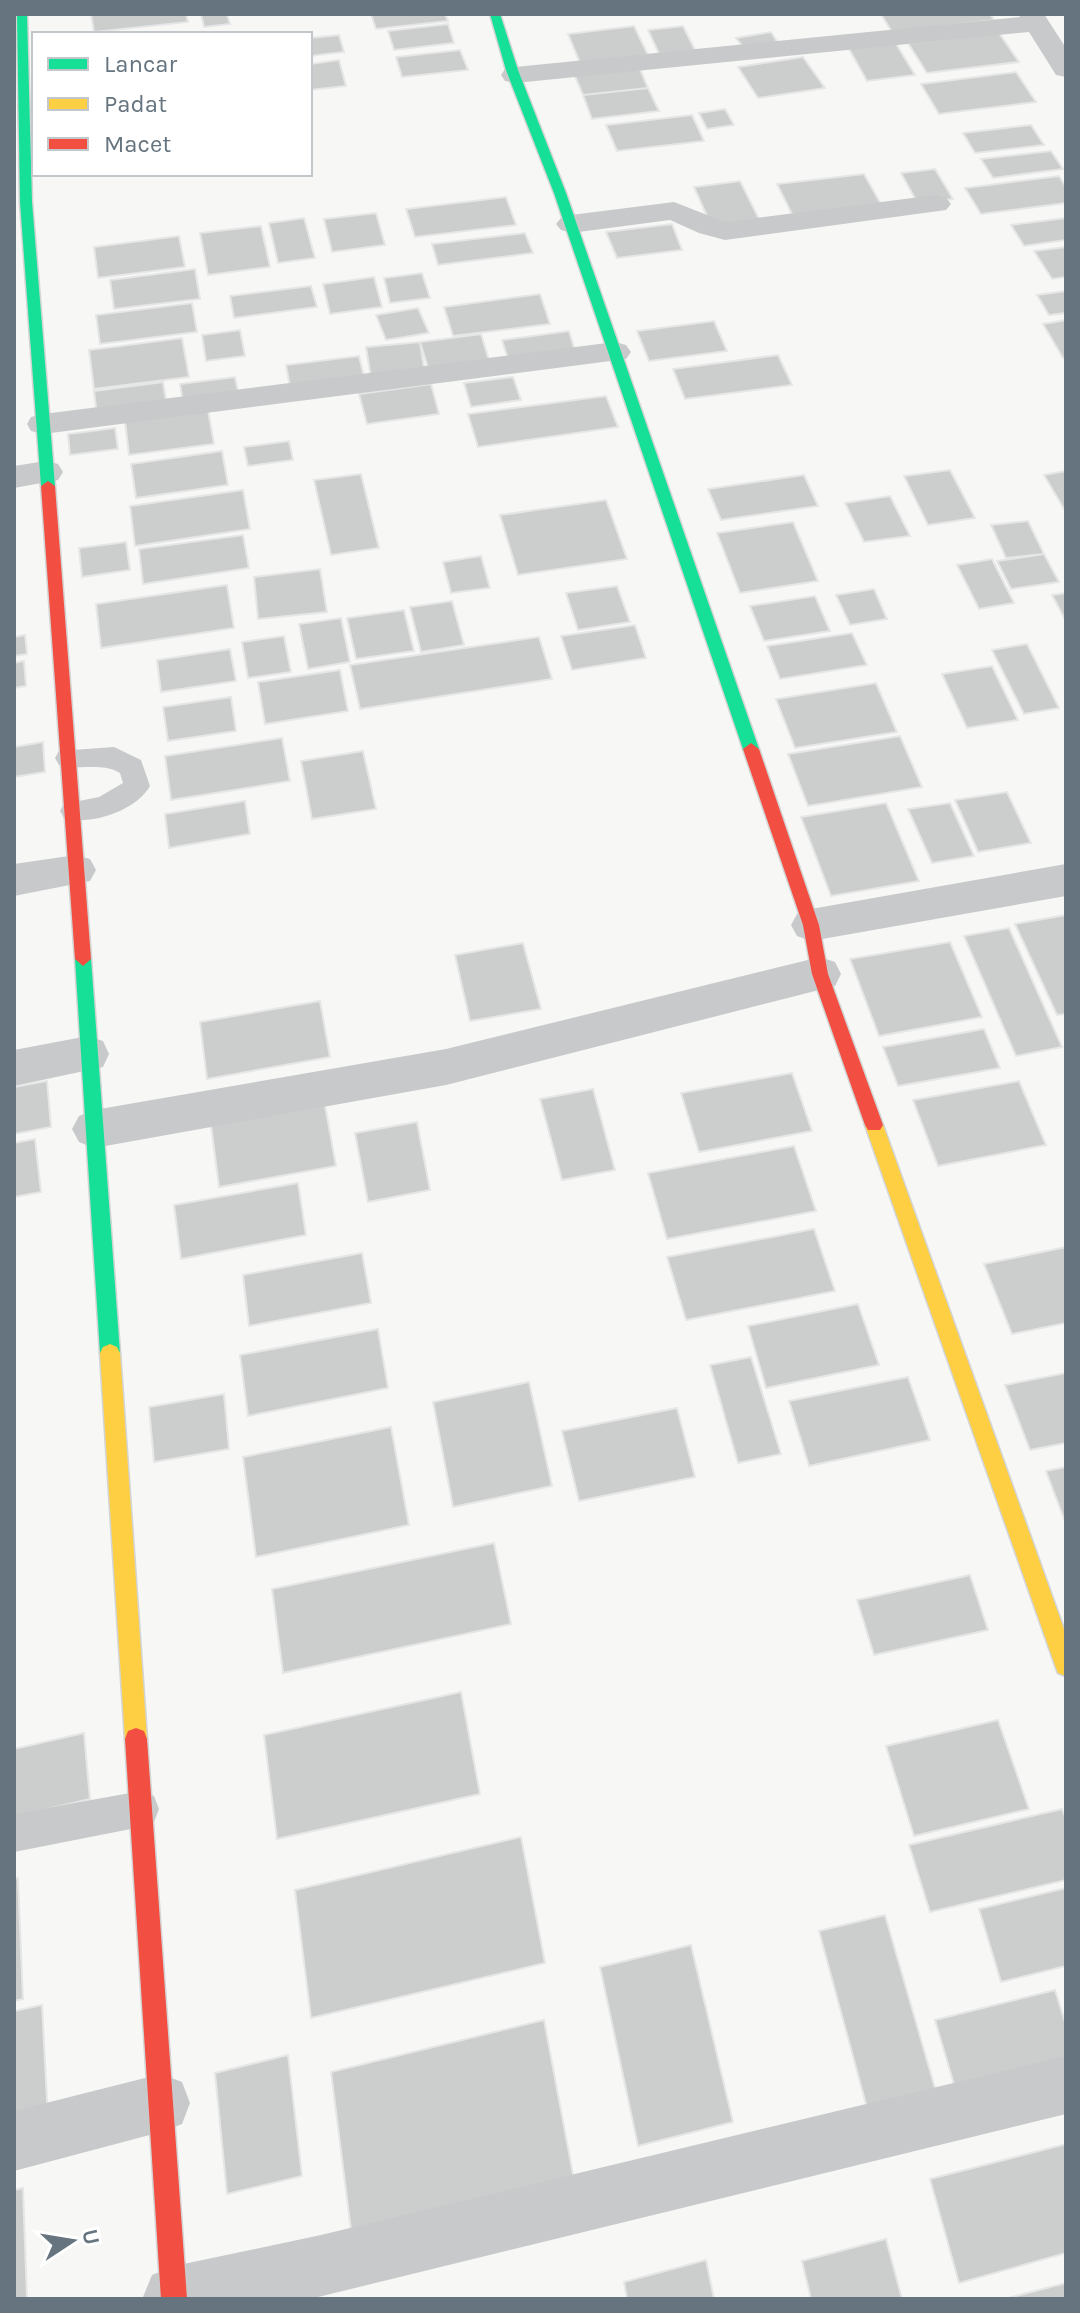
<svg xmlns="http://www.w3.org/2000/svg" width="1080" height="2313" viewBox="0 0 1080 2313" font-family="Karla,sans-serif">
	<rect width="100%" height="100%" fill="#f7f7f6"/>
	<path fill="#cccece" stroke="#e6e6e6" stroke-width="2" d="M91,14H186L188,22L94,32Z
		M201,14H227L230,24L204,27Z
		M371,14H445L448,21L376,29Z
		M881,14H990L994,20L892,32Z
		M448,24L454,43L394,50L388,31Z
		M634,26L648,55L580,63L568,34Z
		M683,26L696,52L660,56L648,30Z
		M771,32L778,43L744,48L736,38Z
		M999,33L1019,62L927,73L908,43Z
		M339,35L344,52L310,56V38Z
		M895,42L915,75L867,81L848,47Z
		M460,50L468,70L402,77L396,57Z
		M803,57L825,88L758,98L738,67Z
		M339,60L346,86L310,90V64Z
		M639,67L648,88L583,95L574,74Z
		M1016,72L1036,102L939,114L921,84Z
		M648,88L659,111L592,119L583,95Z
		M725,109L734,125L707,129L699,113Z
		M692,115L704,141L617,151L606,125Z
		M1031,125L1044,145L975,153L963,133Z
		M1051,151L1063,169L993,178L981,159Z
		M935,169L953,199L918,204L901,173Z
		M864,174L882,206L794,218L777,184Z
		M1059,176L1066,187V203L981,214L965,188Z
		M740,181L759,219L711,225L694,187Z
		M506,197L516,225L415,237L406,209Z
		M376,213L385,245L332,252L324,219Z
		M304,218L315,258L278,263L269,223Z
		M1066,218V240L1024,246L1011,225Z
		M672,224L682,250L617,258L606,232Z
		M261,226L270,267L208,275L200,233Z
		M525,233L533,253L438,265L432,244Z
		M179,236L185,267L98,278L94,247Z
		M1066,247V277L1052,279L1034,251Z
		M195,269L200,299L114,309L110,280Z
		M422,273L430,298L390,303L384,278Z
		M374,277L382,307L330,314L323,284Z
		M311,286L317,307L234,318L230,296Z
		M1066,291V313L1049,315L1037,295Z
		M540,294L550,324L453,336L444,307Z
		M192,303L197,332L100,344L96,315Z
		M418,308L429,333L386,340L376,315Z
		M1066,320V357L1063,358L1043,324Z
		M714,321L727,351L649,361L637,331Z
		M240,330L245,356L206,361L202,335Z
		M569,331L575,351L508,359L502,340Z
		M481,334L489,360L428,368L420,342Z
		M182,338L189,377L94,389L89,350Z
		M420,342L425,374L371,378L366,347Z
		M778,355L792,385L685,399L673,369Z
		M359,356L364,377L290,387L286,365Z
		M235,377L239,396L183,403L180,384Z
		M513,377L521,400L471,407L464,383Z
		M163,382L167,406L97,415L94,391Z
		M431,384L439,414L367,424L359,394Z
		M606,396L618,427L478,447L468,414Z
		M208,410L214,444L129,455L125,421Z
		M115,428L118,449L70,455L68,434Z
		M289,441L293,460L248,466L244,447Z
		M222,451L228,485L136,498L131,464Z
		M950,470L975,518L928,525L904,476Z
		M1066,471V509H1064L1044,475Z
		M361,474L379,548L331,555L314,480Z
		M804,475L818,506L721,520L708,489Z
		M243,490L250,529L135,546L130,506Z
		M890,496L910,536L864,542L845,503Z
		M606,500L627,559L518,575L500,515Z
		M1028,521L1044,554L1006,558L991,525Z
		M793,522L818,581L740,593L717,533Z
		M243,535L249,568L143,584L139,549Z
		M126,542L130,570L82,577L79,548Z
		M1044,554L1059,582L1011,589L997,561Z
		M481,556L490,588L451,593L443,562Z
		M992,559L1014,603L979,609L957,565Z
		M320,569L327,612L258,619L254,577Z
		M227,585L234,628L101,648L96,604Z
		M617,586L630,622L578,630L566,593Z
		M874,589L887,619L850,625L836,595Z
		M1066,593V621L1052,595Z
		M815,596L830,631L764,641L750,606Z
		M452,601L464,645L421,652L410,607Z
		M404,610L414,651L356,659L347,618Z
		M341,618L350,662L308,669L299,624Z
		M635,625L646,658L572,670L561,636Z
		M852,633L867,665L780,679L767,646Z
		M25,635L27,654L14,656V637Z
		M284,636L291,672L248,678L242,642Z
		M539,637L552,679L360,709L350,665Z
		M1027,644L1059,708L1024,714L992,650Z
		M230,649L236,681L161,692L157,660Z
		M24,661L26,686L14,688V663Z
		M992,666L1018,720L967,728L942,674Z
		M340,670L348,711L265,724L258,682Z
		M876,683L897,732L795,748L776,699Z
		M231,697L236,731L168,741L163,707Z
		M900,736L922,787L808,806L788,754Z
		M282,738L290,781L171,800L165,756Z
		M43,742L45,772L14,777V747Z
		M363,751L376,809L312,819L301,761Z
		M1007,792L1031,843L978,852L955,800Z
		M245,801L250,834L169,848L165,814Z
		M886,803L919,881L831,896L801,817Z
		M950,803L974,856L932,863L908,809Z
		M1066,915V1014L1057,1015L1015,924Z
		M1009,928L1062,1047L1016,1056L964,936Z
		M950,942L982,1017L879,1036L850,959Z
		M523,943L541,1009L470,1021L455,955Z
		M320,1001L330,1057L207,1079L200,1022Z
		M984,1029L1000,1068L898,1086L883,1047Z
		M792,1073L812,1131L699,1152L681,1093Z
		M47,1081L51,1127L14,1134V1087Z
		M1019,1081L1046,1145L938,1166L913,1100Z
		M593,1089L615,1170L562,1180L540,1099Z
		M325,1105L336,1166L219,1187L211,1125Z
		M417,1122L430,1190L368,1202L355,1133Z
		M35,1139L41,1192L14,1197V1143Z
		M794,1146L816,1211L667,1239L648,1173Z
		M298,1183L306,1235L181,1259L174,1205Z
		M814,1229L835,1291L686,1320L667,1257Z
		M1066,1247V1323L1012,1334L984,1264Z
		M362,1253L371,1303L249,1326L243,1275Z
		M858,1304L879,1365L766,1388L748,1326Z
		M378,1329L388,1388L248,1416L240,1355Z
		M751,1357L781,1454L738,1463L710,1365Z
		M1066,1373V1443L1030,1450L1005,1385Z
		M908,1377L930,1440L809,1466L789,1401Z
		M529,1382L552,1486L453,1507L433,1402Z
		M224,1394L229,1449L154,1462L149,1407Z
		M677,1408L695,1477L579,1501L562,1431Z
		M391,1427L409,1525L256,1557L243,1457Z
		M1066,1467V1524L1046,1471Z
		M494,1543L511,1624L283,1673L272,1589Z
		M970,1575L988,1630L874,1655L857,1600Z
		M461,1692L480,1794L277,1839L264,1735Z
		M998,1720L1029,1809L914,1836L886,1746Z
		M84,1733L90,1799L14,1817V1749Z
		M1062,1809L1066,1819V1880L930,1912L909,1845Z
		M521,1837L545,1963L311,2018L295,1890Z
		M18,1878L23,1999L14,2001V1879Z
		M1066,1888V1966L1001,1982L979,1909Z
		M885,1915L939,2102L870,2119L819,1931Z
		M691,1945L733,2122L638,2146L600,1967Z
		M1055,1990L1066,2025V2071L958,2098L935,2020Z
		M42,2005L48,2118L14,2126V2011Z
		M544,2020L576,2190L353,2246L331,2072Z
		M288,2055L302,2176L227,2194L215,2073Z
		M1066,2144V2253L959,2283L930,2179Z
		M23,2188L27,2299H14V2190Z
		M886,2239L902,2299H811L802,2261Z
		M706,2260L714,2299H627L624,2282Z
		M1066,2283V2299H1004Z"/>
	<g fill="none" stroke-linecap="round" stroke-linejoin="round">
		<defs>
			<path id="fast" d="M17,14H27L32,202L55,486L48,491L41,486L20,202Z
				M490,14H500L518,70L566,193L759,749L756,753L751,755L743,749L554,193L506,70Z
				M83,952L91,959L120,1353L117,1359L110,1362L103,1359L100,1353L75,959Z"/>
			<path id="slow" d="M874,1117L880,1120L883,1125L1066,1635V1676L1058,1673L1055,1665L865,1125L868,1120Z
				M110,1344L117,1347L120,1353L147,1739L144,1747L136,1750L128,1747L125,1739L100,1353L103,1347Z"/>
			<path id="jam" d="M48,481L55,486L91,959L83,966L75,959L41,486Z
				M751,743L759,749L819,925L828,974L883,1125L880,1130H868L865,1125L812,974L803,925L743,749Z
				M136,1728L144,1731L147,1739L187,2299H161L125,1739L128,1731Z"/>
		</defs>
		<use href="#fast" stroke="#d3d4d4" stroke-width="3"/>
		<use href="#slow" stroke="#d3d4d4" stroke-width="3"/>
		<use href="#jam" stroke="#d3d4d4" stroke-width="3"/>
		<path fill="#c8c9ca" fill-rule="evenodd" d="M114,747L141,760L150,786C136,811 90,826 64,818L60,811L64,804L99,797L123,783L120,773C101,762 80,771 59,765L55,758L59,751Z
			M141,1791L154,1796L159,1809L154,1822L141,1827L14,1852V1814Z"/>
		<path fill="#c8c9ca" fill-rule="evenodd" d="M1018,14H1044L1066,48V77L1056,75L1029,32L515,83L505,81L501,75L505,69L515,67L1020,17Z
			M936,195L946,198L951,204L946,210L725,240L699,233L670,220L571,233L561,230L556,224L561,218L571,215L674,202L725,222Z
			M615,342L626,345L631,352L626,359L43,434L31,431L27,424L31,417L43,414Z
			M46,461L58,464L63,472L58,480L14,488V466Z
			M76,855L90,859L96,870L90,881L14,896V864Z
			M1066,864V896L811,941L797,936L791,925L797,914L811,909Z
			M820,957L835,962L841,974L835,986L446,1085L94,1148L79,1142L72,1129L79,1116L94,1110L446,1049Z
			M88,1036L103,1041L109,1054L103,1067L14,1086V1050Z
			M1066,2056V2114L310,2299L143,2297L152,2275L174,2266L321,2235Z
			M161,2074L182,2082L190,2103L182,2124L161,2132L14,2171V2111Z"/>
		<use href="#fast" fill="#16e098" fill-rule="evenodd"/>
		<use href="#slow" fill="#ffcf43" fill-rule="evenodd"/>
		<use href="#jam" fill="#f24e42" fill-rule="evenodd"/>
	</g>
	<rect width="1080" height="2313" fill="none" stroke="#65747e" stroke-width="32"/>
	<rect x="32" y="32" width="280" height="144" fill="#ffffff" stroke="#c1c7cb" stroke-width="2"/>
	<rect x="48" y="58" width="40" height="12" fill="#16e098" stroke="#c1c7cb" stroke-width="2"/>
	<text x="104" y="72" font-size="24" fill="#65747e">Lancar</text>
	<rect x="48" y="98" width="40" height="12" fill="#ffcf43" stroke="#c1c7cb" stroke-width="2"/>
	<text x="104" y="112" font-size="24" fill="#65747e">Padat</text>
	<rect x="48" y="138" width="40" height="12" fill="#f24e42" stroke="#c1c7cb" stroke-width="2"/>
	<text x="104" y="152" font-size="24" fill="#65747e">Macet</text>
	<g transform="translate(72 2241) rotate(78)" stroke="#ffffff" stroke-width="6" paint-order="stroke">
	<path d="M0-6L14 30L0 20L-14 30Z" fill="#65747e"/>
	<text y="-12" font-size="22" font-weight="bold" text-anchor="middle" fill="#65747e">U</text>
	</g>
</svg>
